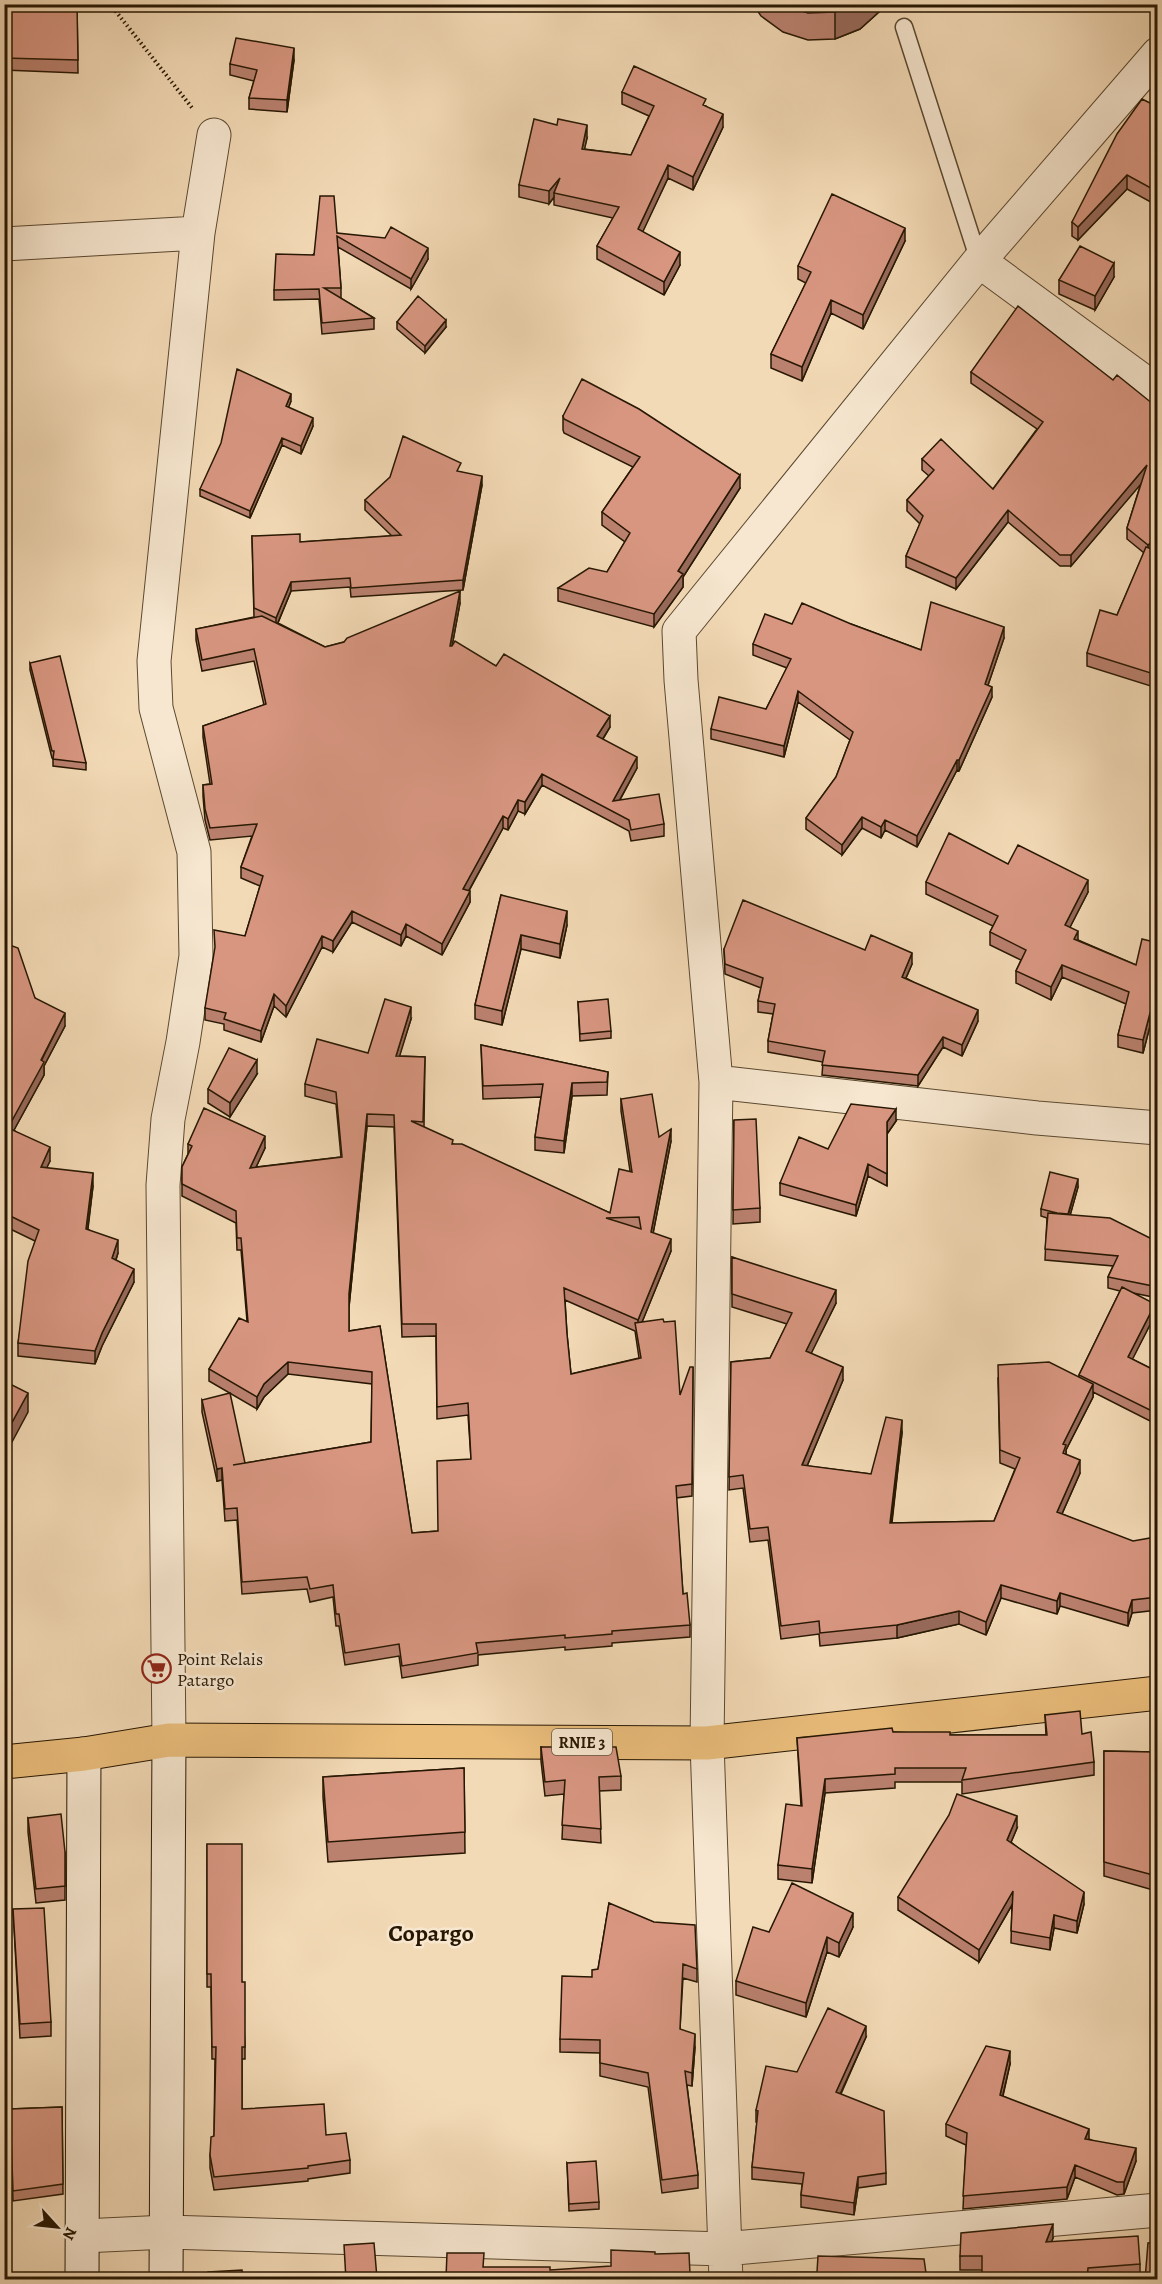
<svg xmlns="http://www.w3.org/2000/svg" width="1162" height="2284" viewBox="0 0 1162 2284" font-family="Alegreya,serif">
	<rect width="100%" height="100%" fill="#f3dab6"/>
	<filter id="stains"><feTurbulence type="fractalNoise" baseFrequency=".00333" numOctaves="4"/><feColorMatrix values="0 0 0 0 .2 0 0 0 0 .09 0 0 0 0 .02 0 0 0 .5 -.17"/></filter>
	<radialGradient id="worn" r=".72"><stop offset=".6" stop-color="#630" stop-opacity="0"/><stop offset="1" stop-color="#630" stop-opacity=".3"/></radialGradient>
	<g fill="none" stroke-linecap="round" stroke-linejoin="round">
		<defs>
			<path id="lane" d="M904,27L979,261"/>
			<path id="street" d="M4,244L198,233
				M979,261L1158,392
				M716,1082L1037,1118L1158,1128
				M169,1740L163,1185L168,1119L183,1042L196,956L194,852L156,708L154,661L198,233L214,135
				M83,2236L167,2232L724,2249L1158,2210
				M726,2280L707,1743L716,1082L681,680L679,631L979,261L1158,54"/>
			<path id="secondary" d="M82,2280L84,1754
				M166,2280L169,1740"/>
			<path id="highway" d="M4,1762L84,1754L169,1740L707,1743L1158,1693"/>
		</defs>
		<use href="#lane" stroke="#5a482f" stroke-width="19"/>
		<use href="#street" stroke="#5a482f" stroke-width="35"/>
		<use href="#secondary" stroke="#271702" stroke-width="35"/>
		<use href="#highway" stroke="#271702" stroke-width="35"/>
		<path stroke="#271702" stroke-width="4" stroke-dasharray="1.5 3" stroke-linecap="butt" d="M110,4L193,109"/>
		<use href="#lane" stroke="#f7e7d0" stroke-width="16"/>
		<use href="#street" stroke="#f7e7d0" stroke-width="33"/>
		<use href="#secondary" stroke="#f7e7d0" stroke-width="33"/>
		<use href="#highway" stroke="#eabd7b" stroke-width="33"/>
	</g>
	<path fill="#ba816f" stroke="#271702" stroke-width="1.5" fill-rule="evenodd" d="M4,4L50,7L77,4L78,73L4,70Z
		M753,4H884L880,11L860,29L835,39L808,40L783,32L761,16Z
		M294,60L287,112L249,109V98L254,81L230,75V64Z
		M622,92L706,106L723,127L693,190L668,178L642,232L680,265L664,295L597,259V246L613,218L554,205V197L549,204L519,197V185L587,138L584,149L631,155L649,116L622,104Z
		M1158,107V206L1127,189L1078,240L1072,236V222Z
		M337,233L428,259L411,289L338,247L341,288V298H340L374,318V329L322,334L319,299L274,300V290Z
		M905,241L863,329L831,313L802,381L771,368V354L806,283L798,279V266Z
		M1114,277L1095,310L1059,294V280Z
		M397,322L446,327L425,353L397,329Z
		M971,372L1113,380L1158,408V547L1154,550L1158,551V694L1153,695L1151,686L1087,666V653L1117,615L1144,553L1127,539V528L1141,483L1071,566H1060L1008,522L956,589L906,567V556L920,524L907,511V500L929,476L922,470V459L993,489L1037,429L971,383Z
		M291,401L288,408L313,426L301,454L282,445L250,518L200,496V489Z
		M563,416L740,488L683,577V587L654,627L558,601V588L607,572L625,542L602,525V512L633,467L564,433L563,430Z
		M461,472L482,485L463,590L351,597L350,587L291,591L278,623L325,647L344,642L460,603L452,646L496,666L610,727L603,739L637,768L620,800L664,824V836L631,841L629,831L542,785L525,814L518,811L508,830L503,828L469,891L470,902L442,955L406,936L401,946L352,922L333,952L322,947L286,1017L274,1006L261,1042L224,1030V1024L205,1020V1008L245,936L260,886L241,878V867L252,836L210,840L205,820L203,796V785L210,784L203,737V726L264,705L254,661L202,671L196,640V629L254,617L252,536L300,542L392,536L365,510V500Z
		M792,624H851L921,650L1004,638L988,685L992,697L959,771L957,770L917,847L885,830L881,838L862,828L842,855L806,829V818L836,777L850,740L798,702L784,757L711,739V729L766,709L787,668L753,655V644Z
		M30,663L86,763V770L53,766V758H52L30,670Z
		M1008,864L1088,892L1070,927L1078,940L1136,965L1158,943V1028L1150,1026L1143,1053L1118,1047V1035L1126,1004L1062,977L1051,1000L1016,983V971L1021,960L990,945V932L993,926L926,894V882Z
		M501,895L567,925L560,958L521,949L502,1025L475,1019V1005Z
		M4,943L35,998L65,1026L44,1066V1075L14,1130L50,1161L46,1168L93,1186L88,1229L118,1253L116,1260L134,1282L102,1346L95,1364L18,1356V1343L35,1241L4,1226V1048L5,1046H4Z
		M724,949L865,950L912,964L906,978L978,1021L962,1056L943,1047L918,1086L822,1075L823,1062L768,1052V1041L773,1014L758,1012V1001L761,988L725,974Z
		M578,1002L611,1031V1038L580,1041Z
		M411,1019L399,1056L425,1057L424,1127L453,1144L610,1213L630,1171L621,1111V1099L659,1137L671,1141L653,1233L671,1251L642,1322L680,1395L693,1367L692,1496L676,1498L683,1594L690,1625V1637L612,1643V1646L565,1650V1647L478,1655V1665L402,1678L399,1656L345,1665L339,1626H336L333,1597L310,1602L307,1589L242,1594L237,1520L225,1521L222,1480L217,1481L202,1412V1400L245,1463L371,1442L372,1384L288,1374L264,1397L257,1409L209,1381V1369L247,1321L241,1250H237L236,1223L182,1196V1167L188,1154V1144L265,1148L256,1167L341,1157L336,1104L305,1096V1084L368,1053ZM367,1126L394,1127L402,1337L436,1336L437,1419L468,1415L471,1459L438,1531L412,1533L380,1326L349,1331V1307ZM565,1300L635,1331L639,1358L571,1374L567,1334Z
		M481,1045L608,1072L607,1095L572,1096L564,1153L535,1150V1137L541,1097L483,1099Z
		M257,1074L230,1117L208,1103V1089Z
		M734,1120L760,1208V1222L733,1224Z
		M896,1121L887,1134V1186L868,1176L856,1216L780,1195V1183L828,1149Z
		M1078,1187L1070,1215L1158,1242V1298L1133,1293L1155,1315L1132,1359L1158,1372V1425L1093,1392V1397L1066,1450V1454L1080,1473L1062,1514L1158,1556V1610L1132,1613L1128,1626L1060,1606L1057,1614L1001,1598L986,1635L959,1624L897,1638L820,1646L819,1634L781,1639L768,1540L750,1542L743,1488L729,1490L731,1362L770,1358L787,1324L732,1307V1257L836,1303L811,1353L843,1380L807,1466L871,1474L902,1433L892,1523L994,1521L1015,1469L1000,1463L998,1378L1079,1377V1375L1120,1291L1108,1288V1277L1113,1266L1045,1260L1047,1218L1041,1216V1209Z
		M1045,1715L1082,1734L1094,1762V1775L962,1794V1782H895V1788L825,1793L812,1883L778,1879V1865L801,1806L797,1738L893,1732L950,1735H1046Z
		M541,1747L621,1776V1790L599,1791L601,1843L562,1839L564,1794L545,1796L541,1761Z
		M1104,1751L1154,1752L1153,1890L1104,1876Z
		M464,1768L465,1853L328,1862L323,1797V1777Z
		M28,1818L65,1852V1900L36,1903L28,1832Z
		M1017,1828L1011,1842L1084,1904L1077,1933L1054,1928L1050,1950L1011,1943L1012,1905L979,1962L898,1910V1897Z
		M207,1844L242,1982L245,2047V2059H242V2109L326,2135L350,2160V2173L308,2179V2181L214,2190L210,2168V2155L214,2136L215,2059H212L211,1987H207Z
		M609,1903L697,1969V1982L683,1978L680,2029L695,2047L692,2086L687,2085L698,2175V2188L662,2193L648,2087L600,2076V2053L560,2052V2039L592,1977L598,1969Z
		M13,1909L51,2022V2036L20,2038Z
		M853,1927L839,1957L827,1952L806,2017L736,1995V1981L769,1932Z
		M866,2037L841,2094L886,2173V2184L858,2188L854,2215L801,2207V2195L802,2184L752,2179V2167L757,2122H756V2110L797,2072Z
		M1010,2064L1003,2096L1089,2139L1136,2161L1124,2194L1117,2195L1075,2177L1067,2199L963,2209L966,2145L946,2136V2124Z
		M62,2107L63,2194L13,2201L10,2109Z
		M567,2163L599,2202V2209L569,2211Z
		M1053,2238L1051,2242L1140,2264V2278L1119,2280H982V2270H960V2256Z"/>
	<path fill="#97695a" stroke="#271702" stroke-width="1.5" d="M855,4H884L880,11L860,29L835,39V12Z
		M294,48V60L287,112V100Z
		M723,114V127L693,190V177Z
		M587,125V138L582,161V149Z
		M668,165V178L638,242V229Z
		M1127,175V189L1078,240V227Z
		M560,178L554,193V197L549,204V191Z
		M905,228V241L863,329V315Z
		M428,248V259L411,289V279Z
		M680,252V265L664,295V282Z
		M1114,263V277L1095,310V296Z
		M831,300V313L802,381V367Z
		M446,320V327L425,353V346Z
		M291,394V401L286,414V406Z
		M313,418V426L301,454V446Z
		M282,438V445L250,518V511Z
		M1147,465V477L1071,566V555Z
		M740,475V488L683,577V587L654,627V614L678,571Z
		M482,476V485L463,590V580Z
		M1008,510V522L956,589V578Z
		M1158,536V547L1148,556V545Z
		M291,582V591L276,627V618Z
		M460,591V603L450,657V646Z
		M1004,627V638L985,694V684Z
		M1158,681V694L1153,695V682Z
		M992,687V697L959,771V760Z
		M798,691V702L784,757V746Z
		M610,716V727L597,748V736Z
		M637,757V768L613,812V801Z
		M957,760V770L917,847V836Z
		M542,774V785L525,814V802Z
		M518,800V811L508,830V819Z
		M503,816V828L463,901V889Z
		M862,817V828L842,855V845Z
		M885,820V830L881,838V827Z
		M1088,880V892L1065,937V925Z
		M470,891V902L442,955V944Z
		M352,911V922L333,952V941Z
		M567,911V925L560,958V944Z
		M406,924V936L401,946V935Z
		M1078,931V943L1074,939Z
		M521,935V949L502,1025V1011Z
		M322,936V947L286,1017V1006Z
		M912,953V964L902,987V977Z
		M1062,965V977L1051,1000V987Z
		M274,994V1006L261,1042V1031Z
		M411,1007V1019L396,1068V1056Z
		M978,1010V1021L962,1056V1045Z
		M65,1013V1026L44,1066V1075L8,1141V1128Z
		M1150,1013V1026L1143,1053V1040Z
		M943,1037V1047L918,1086V1075Z
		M257,1060V1074L230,1117V1103Z
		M572,1083V1096L564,1153V1141Z
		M896,1109V1121L887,1134V1186V1122Z
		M367,1114V1126L349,1307V1294Z
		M671,1129V1141L651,1244V1232Z
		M265,1136V1148L250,1180V1168Z
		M50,1147V1161L41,1180V1167Z
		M868,1164V1176L856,1216V1205Z
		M93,1173V1186L86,1242V1229Z
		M1078,1179V1187L1068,1223V1216Z
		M671,1239V1251L638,1332V1320Z
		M118,1240V1253L112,1271V1258Z
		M134,1269V1282L102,1346L95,1364V1351L102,1333Z
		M836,1290V1303L806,1364V1351Z
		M1155,1304V1315L1128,1368V1357Z
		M288,1362V1374L264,1397L257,1409V1397L264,1384Z
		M843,1367V1380L802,1478V1465Z
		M1093,1384V1397L1066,1450V1458L1063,1466V1444Z
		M28,1393V1412L4,1457V1437Z
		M902,1420V1433L890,1536V1523Z
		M1080,1460V1473L1057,1525V1512Z
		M222,1468V1480L217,1481V1469Z
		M1001,1585V1598L986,1635V1622Z
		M1060,1593V1606L1057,1614V1601Z
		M1132,1600V1613L1128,1626V1613Z
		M959,1611V1624L897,1638V1625Z
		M825,1779V1793L812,1883V1869Z
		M1017,1816V1828L1007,1852V1840Z
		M1013,1891V1903L979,1962V1950Z
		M1084,1892V1904L1077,1933V1921Z
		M853,1913V1927L839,1957V1943Z
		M1054,1915V1928L1050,1950V1938Z
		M827,1937V1952L806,2017V2003Z
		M866,2026V2037L836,2103V2092Z
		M695,2034V2047L692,2086V2073Z
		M1010,2051V2064L1000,2107V2095Z
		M1089,2129V2141L1085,2139Z
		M1136,2148V2161L1124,2194V2182Z
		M1075,2165V2177L1067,2199V2187Z
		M858,2177V2188L854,2215V2203Z
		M1053,2224V2238L1046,2256V2242Z"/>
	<path fill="#d89681" stroke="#271702" stroke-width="1.5" fill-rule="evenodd" d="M4,4H50V7L64,4H77L78,60L4,58Z
		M781,4H855L835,12L808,13Z
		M236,38L294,48L287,100L249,98L257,70L230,64Z
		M634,66L706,99L703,105L723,114L693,177L668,165L638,229L680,252L664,282L597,246L619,207L554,193L560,178L549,191L519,185L534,119L557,125L558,119L587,125L582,149L631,155L654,106L622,92Z
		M1142,99L1158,107V192L1127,175L1078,227L1072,222L1117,134Z
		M832,194L905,228L863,315L831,300L802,367L771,354L811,272L798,266Z
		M320,196H334L337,233L385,238L391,227L428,248L411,279L337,236L341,288H324L374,318L322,323L319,289L274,290L276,254L314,255Z
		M1080,246L1114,263L1095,296L1059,280Z
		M418,296L446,320L425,346L397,322Z
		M1018,306L1113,380L1117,375L1158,408V536L1148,545L1127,528L1147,465L1071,555H1060L1008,510L956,578L906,556L923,516L907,500L934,470L922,459L941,439L993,489L1043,422L971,372Z
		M237,369L291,394L286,406L313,418L301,446L282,438L250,511L200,489L221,443Z
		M582,379L639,409L740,475L678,571L683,574L654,614L558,588L589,568L607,572L630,533L602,512L640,457L564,419L563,416Z
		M403,436L461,463L457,471L482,476L463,580L351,588L350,578L291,582L276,618L254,608L252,536L300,534V542L401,535L365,500L390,477Z
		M1146,547L1158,551V681L1153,682L1151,673L1087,653L1100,610L1117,615Z
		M460,591L450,646H452L455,641L496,666L504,654L610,716L597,736L637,757L613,801L659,794L664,824L631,830L629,820L542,774L525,802L518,800L508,819L503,816L463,889L470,891L442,944L406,924L401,935L352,911L333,941L322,936L286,1006L274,994L261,1031L224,1019L226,1013L205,1008L215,947L214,930L245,936L263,876L241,867L257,824L210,828L205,809L203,785L212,784L203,726L266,704L254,649L202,660L196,629L262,616L325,647L344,642L347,638Z
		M931,602L1004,627L985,684L992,687L959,760H957L917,836L885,820L881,827L862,817L842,845L806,818L836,777L853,732L798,691L784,746L711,729L719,697L766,709L791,659L753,644L765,614L792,624L802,603L851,624L921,650Z
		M60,656L86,763L53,759L54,751H52L30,663Z
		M949,833L1008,864L1018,845L1088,880L1065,925L1078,931L1074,939L1136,965L1142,939L1158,943V1016L1150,1013L1143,1040L1118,1035L1129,992L1062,965L1051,987L1016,971L1026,950L990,932L998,916L926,882Z
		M501,895L567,911L560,944L521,935L502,1011L475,1005Z
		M743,900L865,950L871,935L912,953L902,977L978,1010L962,1045L943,1037L918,1075L822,1065L825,1051L768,1041L775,1004L758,1001L763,978L725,964L724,949Z
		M4,943L18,948L35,998L65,1013L41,1060L44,1062L8,1128L50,1147L41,1167L93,1173L86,1229L118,1240L112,1258L134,1269L102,1333L95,1351L18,1343L28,1261L39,1230L4,1213V1200L10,1188L4,1186V1048L11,1035L4,1033Z
		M385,999L411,1007L396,1056L425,1057L423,1122L411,1121L453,1140L452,1144H462L610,1213L619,1169L632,1172L621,1099L652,1094L659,1137L671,1129L651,1232L671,1239L638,1320L564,1288L567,1334L571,1374L641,1358L635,1323L663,1319L664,1322L675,1321L680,1395L690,1367H693L692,1484L676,1486L683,1594L687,1593L690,1625L612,1631V1634L565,1638V1635L476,1643L478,1653L402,1666L399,1644L345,1653L339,1614H336L333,1585L310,1589L307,1577L242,1582L237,1508L225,1509L222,1468L217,1469L202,1400L230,1393L245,1463L233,1465L371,1442L372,1372L288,1362L264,1384L257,1397L209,1369L239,1318L248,1322L241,1238H237L236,1211L182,1184V1167L192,1146L188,1144L204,1108L265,1136L250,1168L342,1157L336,1092L305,1084L317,1039L368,1053ZM367,1114L394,1115L402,1324H436L437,1407L468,1403L471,1459L437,1461L438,1531L412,1533L380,1326L349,1331V1294ZM639,1217L641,1229L606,1218Z
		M608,999L611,1031L580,1034L578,1002Z
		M481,1045L608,1072L607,1082L572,1083L564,1141L535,1137L543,1084L483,1086Z
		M229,1048L257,1060L230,1103L208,1089Z
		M851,1104L896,1109L887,1122V1174L868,1164L856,1205L780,1183L799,1137L828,1149Z
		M756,1119L760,1208L733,1210L734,1120Z
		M1050,1172L1078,1179L1068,1214L1057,1213L1041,1209Z
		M1048,1213L1110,1218L1158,1242V1287L1108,1277L1118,1256L1045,1249Z
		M732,1257L836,1290L806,1351L843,1367L802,1465L871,1474L886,1417L902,1420L890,1523L994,1521L1020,1458L1000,1450L998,1365L1049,1362L1093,1384L1063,1444L1066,1445L1063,1453L1080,1460L1057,1512L1133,1541L1156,1537L1158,1556V1597L1132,1600L1128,1613L1060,1593L1057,1601L1001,1585L986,1622L959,1611L897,1625L820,1633L819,1621L781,1626L768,1527L750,1529L743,1475L729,1477L731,1362L770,1358L792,1313L732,1294Z
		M1122,1287L1155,1304L1128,1357L1158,1372V1414L1079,1375Z
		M4,1381L28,1393L4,1437Z
		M1080,1711L1082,1734L1091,1732L1094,1762L962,1780L966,1768H895V1774L825,1779L812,1869L778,1865L786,1804L802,1806L797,1738L892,1728L893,1732H950V1735H1047L1045,1715Z
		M541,1747H616L621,1776L599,1777L601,1829L562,1825L565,1780L545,1782Z
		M1104,1751L1154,1752L1153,1875L1104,1862Z
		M464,1768L465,1832L328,1842L323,1777Z
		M957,1794L1017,1816L1007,1840L1084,1892L1077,1921L1054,1915L1050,1938L1011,1931L1013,1891L979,1950L898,1897L949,1815Z
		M61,1814L65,1852V1886L36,1889L28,1818Z
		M207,1844H242V1982H245V2047H242V2109L324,2104L326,2135L346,2133L350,2160L308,2166V2168L214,2177L210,2155L211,2137L214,2136L216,2047H212L211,1974H207Z
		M792,1883L853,1913L839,1943L827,1937L806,2003L736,1981L753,1927L769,1932Z
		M609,1903L654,1922L695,1925L697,1969L683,1964L680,2029L695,2034L692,2073L685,2071L698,2175L662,2180L648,2073L600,2063V2040L560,2039L562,1976L592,1977V1970L598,1969Z
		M44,1908L51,2022L20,2024L13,1909Z
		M828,2008L866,2026L836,2092L884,2111L886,2173L858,2177L854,2203L801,2195L804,2173L752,2167L758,2111L756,2110L766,2066L797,2072Z
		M986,2046L1010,2051L1000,2095L1089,2129L1085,2139L1136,2148L1124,2182H1117L1075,2165L1067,2187L963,2196L967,2133L946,2124Z
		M62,2107L63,2184L13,2191L10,2109Z
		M596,2161L599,2202L569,2204L567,2163Z
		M1053,2224L1046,2242L1138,2236L1140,2264L1088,2268L1087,2280H982V2256H960L961,2233Z
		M1158,2242V2280H1145L1148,2243Z
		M374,2243L377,2278H446L447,2253H484L483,2267H550V2270L611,2266V2250L655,2252V2254L689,2253L690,2274H709L712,2280H346L344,2245Z
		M818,2256L924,2259L927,2280H739L743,2273L817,2272Z
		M242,2270L243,2280H208V2272Z"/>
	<defs>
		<symbol id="supermarket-ring" viewBox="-11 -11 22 22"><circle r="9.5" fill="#f7e7d0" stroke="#8f2418" stroke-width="1.5"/><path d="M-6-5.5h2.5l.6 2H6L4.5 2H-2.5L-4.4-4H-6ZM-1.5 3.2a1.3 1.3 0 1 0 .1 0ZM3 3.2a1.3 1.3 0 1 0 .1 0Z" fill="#8f2418"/></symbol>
	</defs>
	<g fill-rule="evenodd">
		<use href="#supermarket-ring" x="140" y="1652" width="33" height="33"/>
	</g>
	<g text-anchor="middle" stroke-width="5" stroke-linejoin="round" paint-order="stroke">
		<rect fill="#f7e7d0" stroke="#655540" stroke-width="1.5" x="552" y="1729" width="60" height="26" rx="4.5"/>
		<g font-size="16" font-weight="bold" fill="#271702">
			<text x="582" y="1748">RNIE 3</text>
		</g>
		<g font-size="18" fill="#271702" stroke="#f7e7d0" text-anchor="start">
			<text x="177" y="1665">Point Relais<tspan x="177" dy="21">Patargo</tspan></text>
		</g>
		<g font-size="24" font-weight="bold" fill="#271702" stroke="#f7e7d0">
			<text x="431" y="1941">Copargo</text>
		</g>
	</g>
	<rect width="1162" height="2284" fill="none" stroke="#f3dab6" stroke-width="24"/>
	<rect x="6" y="6" width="1150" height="2272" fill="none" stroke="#271702" stroke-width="3"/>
	<rect x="12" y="12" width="1138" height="2260" fill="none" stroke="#271702" stroke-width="1.5"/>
	<g transform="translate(57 2227) rotate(117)" stroke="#f7e7d0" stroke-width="4.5" paint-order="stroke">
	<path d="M0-4.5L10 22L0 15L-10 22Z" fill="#271702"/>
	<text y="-9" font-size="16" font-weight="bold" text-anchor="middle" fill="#271702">N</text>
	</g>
	<rect width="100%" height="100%" filter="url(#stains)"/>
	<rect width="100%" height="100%" fill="url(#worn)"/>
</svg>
